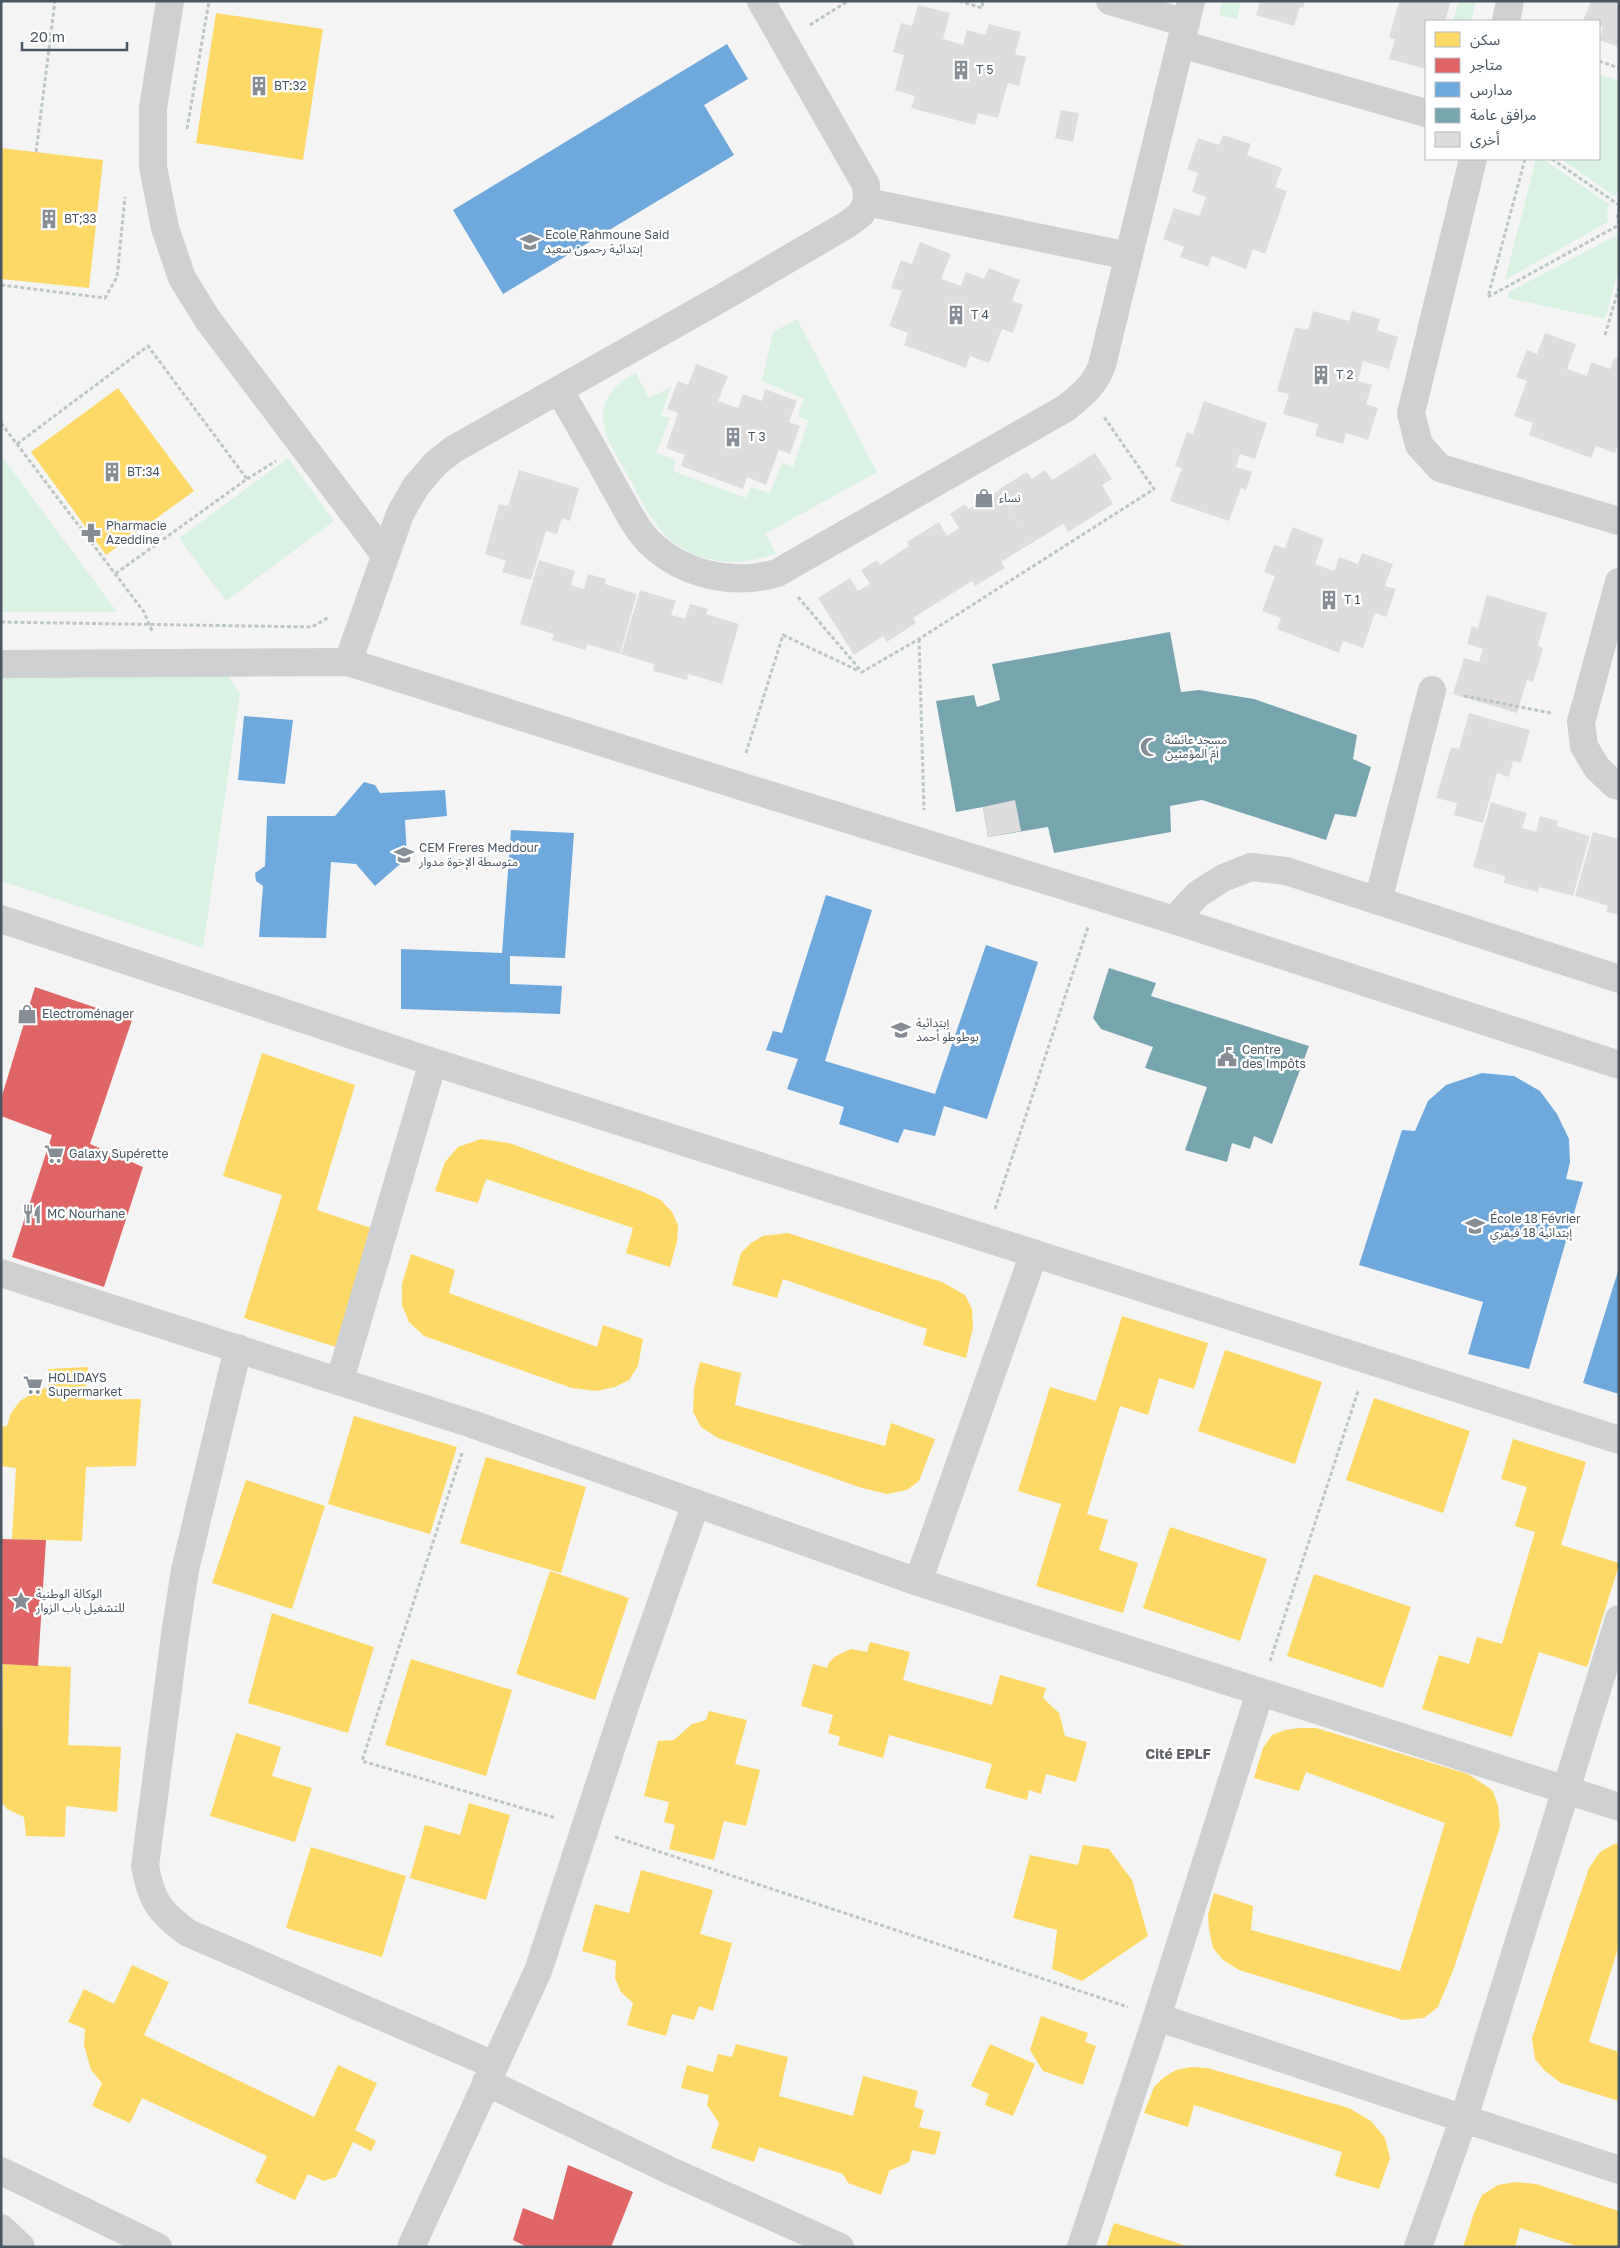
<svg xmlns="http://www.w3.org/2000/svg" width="1620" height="2248" viewBox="0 0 1620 2248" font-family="'Golos Text','Noto Sans Arabic',sans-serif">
	<rect width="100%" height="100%" fill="#f4f4f4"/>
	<path fill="#d9f2e3" d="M1222,1H1241L1237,19L1219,15Z
		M1459,1H1476L1471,21H1453Z
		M1599,74L1619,81V191L1614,196L1561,159H1599Z
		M1536,159H1543L1609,204L1607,213L1608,222L1505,280Z
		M1615,236L1619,240V267L1605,319L1508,298L1509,292Z
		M797,319L877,472L765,534L776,553C736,570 687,563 658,527C645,511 636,490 626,472C616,454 603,436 603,416C604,395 618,382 636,373L649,398L671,387L661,416L670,418L656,453L676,460L673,471L746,498L751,487L770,493L782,463L793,467L808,421L798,416L804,399L762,381L773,332Z
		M1,455L117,612H1Z
		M288,458L334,521L226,601L179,538Z
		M224,671L240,693L203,948L1,881V675Z"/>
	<path fill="#ffd966" d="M216,13L323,29L303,160L196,143Z
		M1,148L103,160L89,288L1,279Z
		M118,388L194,491L106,555L31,452Z
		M262,1053L355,1085L317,1210L374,1229L336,1347L244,1318L282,1195L223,1176Z
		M481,1139L509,1143L641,1191L661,1200L672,1212L678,1225L677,1242L670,1267L626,1253L633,1228L486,1179L478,1203L435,1191L445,1162L458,1147Z
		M788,1233L942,1282L965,1295L972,1309L973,1327L966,1358L923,1345L927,1329L783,1279L777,1298L732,1285L741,1253L751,1243L763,1236Z
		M411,1254L455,1270L449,1293L597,1347L603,1325L643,1339L638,1366L629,1380L615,1387L596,1391L572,1388L424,1336L409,1322L402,1305V1284Z
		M1122,1316L1208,1343L1194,1389L1159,1378L1148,1415L1120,1406L1087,1514L1108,1520L1099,1550L1138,1563L1123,1613L1036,1586L1061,1504L1018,1491L1050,1387L1096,1401Z
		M1225,1350L1322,1382L1295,1464L1198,1431Z
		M700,1362L741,1373L735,1405L885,1446L891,1423L935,1439L919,1481L907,1490L887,1494L862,1488L718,1438L701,1427L693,1412L694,1388Z
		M88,1367L86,1400L141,1399L136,1466L86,1467L82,1541L12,1539L16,1468L1,1466V1427L7,1426L11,1413L20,1401L33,1393L48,1387V1369Z
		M1374,1398L1470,1431L1443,1513L1346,1480Z
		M354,1416L457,1447L430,1534L328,1504Z
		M1513,1439L1586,1462L1561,1545L1619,1563V1565L1587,1667L1539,1652L1512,1737L1422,1709L1439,1655L1469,1664L1477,1637L1502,1644L1535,1532L1515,1526L1527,1487L1501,1479Z
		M486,1457L586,1487L561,1573L460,1543Z
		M246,1480L325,1506L292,1609L212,1583Z
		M1170,1527L1267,1559L1240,1641L1143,1608Z
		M550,1571L629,1598L595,1700L516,1674Z
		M1314,1574L1411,1607L1383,1688L1287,1656Z
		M272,1613L374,1647L348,1733L248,1703Z
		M870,1642L910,1652L903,1680L992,1705L1000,1675L1046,1688L1043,1698L1059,1713L1065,1736L1087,1742L1076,1782L1046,1774L1041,1794L1029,1790L1027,1800L985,1788L992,1764L889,1735L883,1758L838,1745L840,1737L828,1733L833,1715L801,1706L813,1664L827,1668L829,1662L836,1656L851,1649L867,1652Z
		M411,1659L512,1690L486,1776L385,1745Z
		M3,1664L71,1667L68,1745L121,1747L117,1812L66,1806L65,1837L26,1836L24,1817L7,1809L1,1801Z
		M709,1711L747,1720L735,1764L760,1770L746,1826L724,1821L714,1860L669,1849L675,1825L664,1822L669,1802L644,1796L658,1741L674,1740L692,1724L706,1720Z
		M1300,1728H1316L1468,1774L1492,1790L1498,1805L1500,1827L1454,1968L1438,2007L1424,2018L1403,2020L1239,1970L1223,1960L1213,1948L1209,1929L1208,1915L1214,1893L1253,1906L1251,1930L1400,1971L1445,1823L1306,1772L1299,1791L1254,1778L1263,1748L1272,1735L1285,1730Z
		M236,1733L281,1747L272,1776L312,1788L295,1842L210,1816Z
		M469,1803L510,1815L486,1900L410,1878L425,1825L460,1835Z
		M1614,1844H1619V1945L1589,2042L1619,2052V2101L1561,2083L1545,2071L1535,2059L1532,2038L1589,1868L1600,1852Z
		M1083,1845L1109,1849L1132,1880L1148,1936L1082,1981L1052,1969L1057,1930L1013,1918L1030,1855L1078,1865Z
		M311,1847L406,1876L382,1957L286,1928Z
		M641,1870L713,1890L700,1934L732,1943L713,2011L699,2006L694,2020L672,2014L666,2036L627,2025L633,2003L621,1992L615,1978L616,1961L582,1951L595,1904L629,1913Z
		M132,1965L169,1982L144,2035L314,2117L338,2065L377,2083L355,2130L376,2141L371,2151L353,2142L336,2177L324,2181L308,2174L295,2200L255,2182L267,2156L142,2098L130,2123L92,2106L102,2083L91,2070L84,2045L85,2029L68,2022L84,1989L114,2004Z
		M1041,2016L1088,2033L1085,2042L1096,2046L1083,2085L1043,2071L1030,2050Z
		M736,2044L788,2057L779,2096L853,2116L863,2076L918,2091L914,2107L924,2110L919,2127L941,2132L935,2155L912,2150L909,2162L889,2171L881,2195L848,2183L843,2174L759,2147L754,2162L711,2148L719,2123L707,2105L709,2095L681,2088L687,2065L713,2072L718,2054L732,2057Z
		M990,2044L1035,2064L1013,2116L985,2105L989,2094L971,2086Z
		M1191,2067L1207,2068L1349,2108L1371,2121L1385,2138L1390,2158L1379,2189L1335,2176L1342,2152L1194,2105L1188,2127L1144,2113L1154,2087L1163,2078L1176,2070Z
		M1515,2182L1536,2184L1619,2211V2247H1580L1520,2228L1515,2247H1463L1474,2213L1482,2195L1498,2185Z
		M1114,2223L1187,2246V2247H1106Z"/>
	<path fill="#e06666" d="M35,987L132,1020L90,1144L143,1167L104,1287L12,1257L52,1135L1,1116V1099Z
		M1,1539L46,1540L38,1666L1,1664Z
		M568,2165L633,2192L611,2247H527L513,2240L523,2208L553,2220Z"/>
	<path fill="#6fa8dc" d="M727,44L748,79L704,105L734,155L503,294L453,210Z
		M244,716L293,720L285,784L238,780Z
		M364,782L375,785L380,793L445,790L447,816L405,820L407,858L375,886L356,864L331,862L326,938L259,937L263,886L256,881L255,873L265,866L267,816H335Z
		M511,830L574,833L565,958L510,956V984L562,986L560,1014L401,1009V949L502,953Z
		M826,895L872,910L825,1061L935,1094L986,945L1038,962L987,1119L944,1106L935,1136L904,1129L898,1143L839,1124L844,1107L787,1089L798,1059L766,1050L773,1031L782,1033Z
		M1482,1073L1514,1076L1540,1091L1557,1114L1569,1139L1570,1162L1566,1179L1583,1182L1529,1369L1468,1354L1483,1302L1359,1265L1402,1130L1415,1131L1428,1101L1446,1085Z
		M1619,1268V1394L1583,1383Z"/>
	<path fill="#76a5af" d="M1170,632L1181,692L1199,690L1254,699L1357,735L1353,759L1371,767L1356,817L1335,814L1326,840L1202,800L1170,806L1171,832L1054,853L1048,827L988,837L983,807L956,812L936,701L974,695L977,707L1000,700L992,664Z
		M1109,968L1156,983L1151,996L1309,1046L1272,1144L1254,1136L1250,1149L1232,1143L1227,1162L1185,1150L1207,1087L1145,1068L1153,1047L1101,1029L1093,1018Z"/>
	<path fill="#ddddde" d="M1260,1H1305L1303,8L1300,7L1294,26L1256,15Z
		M1399,1H1451L1445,21H1426V69L1389,59L1395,39L1389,38Z
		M1591,1H1619V47L1599,40L1603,28L1599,26V21H1583Z
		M918,5L950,13L943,39L963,45L967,30L985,35L989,24L1021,32L1015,54L1026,57L1019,86L1008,83L998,118L978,113L975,125L911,108L915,96L895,90L904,55L893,52L901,23L912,26Z
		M1061,110L1079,113L1073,142L1055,138Z
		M1223,135L1251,144L1247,155L1282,168L1275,187L1287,191L1265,254L1253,249L1246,269L1212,256L1208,267L1180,257L1184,247L1163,239L1174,208L1199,216L1206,197L1192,192L1198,173L1187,169L1198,138L1219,145Z
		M920,242L951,254L941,279L961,286L966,272L984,279L989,268L1020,280L1012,301L1023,305L1013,333L1002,329L989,363L970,356L966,368L904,345L908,333L889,326L902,291L891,288L901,260L912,264Z
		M1313,311L1349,321L1352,311L1380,319L1377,330L1398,337L1389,369L1363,361L1358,381L1372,385L1366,404L1378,408L1368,440L1346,433L1343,444L1315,436L1318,424L1283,414L1289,394L1277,391L1295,327L1308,330Z
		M1545,333L1576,344L1567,369L1587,376L1591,362L1610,369L1614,358L1619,359V442L1615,453L1596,446L1591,458L1529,435L1533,423L1514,416L1527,381L1516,377L1527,350L1537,354Z
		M696,364L728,376L718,401L738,408L743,394L762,401L765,389L797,401L789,422L800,426L790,454L779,450L766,485L747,477L743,489L681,466L685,455L666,448L678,413L667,409L678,381L688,385Z
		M1204,401L1267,423L1255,459L1240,454L1236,467L1252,472L1246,490L1241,488L1229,521L1170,501L1182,468L1175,466L1187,432L1193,434Z
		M1095,453L1112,479L1102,485L1113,504L1068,532L1063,524L1001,562L1005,568L975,586L972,581L913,618L916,623L887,642L883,636L854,655L818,598L850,578L858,591L870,584L861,570L877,560L880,565L909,546L907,542L939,522L947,536L959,528L950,514L965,504L969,509L998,491L1025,534L998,490L1027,472L1032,479L1045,470L1052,480Z
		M519,470L579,488L570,521L562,518L557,534L546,531L531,580L502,572L506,561L485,554L499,504L508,506Z
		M1293,527L1324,539L1315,564L1334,571L1339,557L1358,564L1362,553L1393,564L1385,586L1396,589L1386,617L1375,613L1363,648L1343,641L1339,653L1277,629L1281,618L1262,611L1275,576L1264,572L1274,545L1285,548Z
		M539,560L575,571L571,585L584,589L588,574L606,579L605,584L637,594L620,654L587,644L585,650L552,640L554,634L520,624Z
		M640,590L676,601L671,615L685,619L690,604L708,609L706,614L739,624L722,684L688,674L687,680L653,671L654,664L621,654Z
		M1487,595L1547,613L1538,646L1543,648L1533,682L1527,680L1517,713L1453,694L1464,658L1479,662L1483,649L1467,644L1472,626L1478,628Z
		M1469,713L1530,730L1521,763L1513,761L1509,777L1497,773L1483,823L1454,815L1457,803L1436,798L1451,747L1459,749Z
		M1015,800L1021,831L988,837L983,807Z
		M1491,802L1527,813L1522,828L1536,832L1540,816L1558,821L1557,826L1590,836L1573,896L1539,887L1538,892L1504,883L1505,876L1473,867Z
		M1593,832L1619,839V915L1606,912L1608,906L1575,896Z"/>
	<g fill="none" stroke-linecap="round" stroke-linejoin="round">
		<path stroke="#bcc7c4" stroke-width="3" stroke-dasharray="4 2.5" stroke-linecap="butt" d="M959,1L982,8L983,1
			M810,25L848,1
			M1599,61L1619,68
			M187,129L209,1
			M36,152L55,1
			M1525,159L1488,297L1619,225
			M1552,159L1619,205
			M1619,208L1617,219L1619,223
			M1,285L105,298L117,277L125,197
			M1605,335L1619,287
			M1,423L144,612L152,631
			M17,444L148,346L247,479L115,574
			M247,479L276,461
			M798,597L862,672L919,639L1154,489L1104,417
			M1,622L312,627L329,617
			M919,639L924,810
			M1464,696L1551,713
			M746,753L783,635L859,671
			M995,1209L1088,927
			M462,1453L362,1761L556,1818
			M1270,1661L1358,1391
			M615,1837L1128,2007"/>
		<path stroke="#ced0d2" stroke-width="28" d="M170,1L153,108V167L165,228L182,278L208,320L385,555
			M761,1L866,185L867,202
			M1110,1L1186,23
			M1506,21L1510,1
			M1181,44L1426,113
			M1473,159L1411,413L1419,445L1440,468L1619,521
			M559,390C578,422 596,454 614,487C625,505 634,527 649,542C683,575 733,586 777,573L1066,408C1082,395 1095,385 1102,365L1191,1
			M1619,582L1581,722L1584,746L1597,768L1615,785L1619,786
			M348,662L400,514L416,486L436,463L454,449L725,296L848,224L861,214L867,202L1129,256
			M1378,901L1432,690
			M1,919L433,1062L1619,1440
			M1174,920L1198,894L1223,878L1251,867L1286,871L1619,979
			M1,1273L472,1424L918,1582L1619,1807
			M238,1348L185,1570L175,1635L145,1866C151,1900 159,1912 188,1933L494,2065
			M340,1380L433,1062
			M918,1582L1034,1253
			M1157,2017L1619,2170
			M486,2082L673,2172L840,2247
			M1,2171L158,2247
			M411,2247L538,1971L628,1697L696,1503
			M1081,2247L1157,2017L1260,1692
			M1418,2247L1464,2118L1619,1619"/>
		<path stroke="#ced0d2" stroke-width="28" d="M1,664L348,662L737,785L1174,920L1619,1065
			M1,2228L21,2247"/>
	</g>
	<defs>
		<symbol id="building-bare" viewBox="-9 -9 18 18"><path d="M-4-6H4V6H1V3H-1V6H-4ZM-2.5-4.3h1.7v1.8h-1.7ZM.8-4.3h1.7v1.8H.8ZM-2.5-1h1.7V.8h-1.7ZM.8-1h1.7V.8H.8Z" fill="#868d94" stroke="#fff" stroke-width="2.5" paint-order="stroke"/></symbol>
		<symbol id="school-bare" viewBox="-9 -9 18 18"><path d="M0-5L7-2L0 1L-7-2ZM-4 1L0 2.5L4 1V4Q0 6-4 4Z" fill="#868d94" stroke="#fff" stroke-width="2.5" paint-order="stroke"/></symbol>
		<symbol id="shop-bare" viewBox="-9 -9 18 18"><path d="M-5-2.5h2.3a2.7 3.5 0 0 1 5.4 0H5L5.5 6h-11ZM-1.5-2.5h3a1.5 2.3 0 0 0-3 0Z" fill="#868d94" stroke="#fff" stroke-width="2.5" paint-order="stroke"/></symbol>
		<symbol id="pharmacy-bare" viewBox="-9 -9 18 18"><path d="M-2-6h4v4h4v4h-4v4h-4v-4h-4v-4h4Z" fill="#868d94" stroke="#fff" stroke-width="2.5" paint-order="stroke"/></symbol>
		<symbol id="mosque-bare" viewBox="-9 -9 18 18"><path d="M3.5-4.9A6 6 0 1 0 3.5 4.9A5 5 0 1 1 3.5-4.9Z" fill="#868d94" stroke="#fff" stroke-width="2.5" paint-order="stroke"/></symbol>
		<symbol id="civic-bare" viewBox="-9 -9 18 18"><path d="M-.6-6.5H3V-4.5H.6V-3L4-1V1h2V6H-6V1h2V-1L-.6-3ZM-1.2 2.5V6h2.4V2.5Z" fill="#868d94" stroke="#fff" stroke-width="2.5" paint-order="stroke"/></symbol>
		<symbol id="supermarket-bare" viewBox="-9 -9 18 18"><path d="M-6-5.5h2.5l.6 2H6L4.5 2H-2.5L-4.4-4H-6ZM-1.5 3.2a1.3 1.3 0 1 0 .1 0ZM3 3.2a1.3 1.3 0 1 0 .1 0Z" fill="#868d94" stroke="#fff" stroke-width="2.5" paint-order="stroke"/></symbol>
		<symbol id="restaurant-bare" viewBox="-9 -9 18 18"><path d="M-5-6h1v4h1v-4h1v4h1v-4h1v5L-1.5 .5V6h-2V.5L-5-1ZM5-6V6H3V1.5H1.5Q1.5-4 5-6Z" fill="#868d94" stroke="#fff" stroke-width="2.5" paint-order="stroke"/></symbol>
		<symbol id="sight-bare" viewBox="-9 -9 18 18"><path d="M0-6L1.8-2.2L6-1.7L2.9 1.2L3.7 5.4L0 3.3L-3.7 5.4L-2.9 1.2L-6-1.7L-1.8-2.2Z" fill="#868d94" stroke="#fff" stroke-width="2.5" paint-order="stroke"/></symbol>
	</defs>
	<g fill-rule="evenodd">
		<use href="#building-bare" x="947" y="56" width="28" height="28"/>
		<use href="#building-bare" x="245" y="72" width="28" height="28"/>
		<use href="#building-bare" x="35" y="205" width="28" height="28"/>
		<use href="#school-bare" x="516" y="228" width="28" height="28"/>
		<use href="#building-bare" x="942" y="301" width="28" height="28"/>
		<use href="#building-bare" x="1307" y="361" width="28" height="28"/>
		<use href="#building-bare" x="719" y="423" width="28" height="28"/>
		<use href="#building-bare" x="98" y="458" width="28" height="28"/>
		<use href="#shop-bare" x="970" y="484" width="28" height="28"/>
		<use href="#pharmacy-bare" x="77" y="519" width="28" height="28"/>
		<use href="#building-bare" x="1315" y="586" width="28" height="28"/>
		<use href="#mosque-bare" x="1136" y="733" width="28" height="28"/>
		<use href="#school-bare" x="390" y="841" width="28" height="28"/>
		<use href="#shop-bare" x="13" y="1000" width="28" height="28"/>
		<use href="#school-bare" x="887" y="1016" width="28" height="28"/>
		<use href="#civic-bare" x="1213" y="1043" width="28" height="28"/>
		<use href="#supermarket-bare" x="40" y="1140" width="28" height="28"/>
		<use href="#restaurant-bare" x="18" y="1200" width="28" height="28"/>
		<use href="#school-bare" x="1461" y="1212" width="28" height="28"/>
		<use href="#supermarket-bare" x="19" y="1371" width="28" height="28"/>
		<use href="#sight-bare" x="7" y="1587" width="28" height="28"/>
	</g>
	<g text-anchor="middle" stroke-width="5" stroke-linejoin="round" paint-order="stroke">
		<g font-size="12" fill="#4a5661" stroke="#fff" text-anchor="start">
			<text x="976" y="74">T 5</text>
			<text x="274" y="90">BT:32</text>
			<text x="64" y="223">BT;33</text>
			<text x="545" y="239">Ecole Rahmoune Said<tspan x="545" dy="14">إبتدائية رحمون سعيد</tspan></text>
			<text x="971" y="319">T 4</text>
			<text x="1336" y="379">T 2</text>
			<text x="748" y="441">T 3</text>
			<text x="127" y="476">BT:34</text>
			<text x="999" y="502">نساء</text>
			<text x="106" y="530">Pharmacie<tspan x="106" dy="14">Azeddine</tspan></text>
			<text x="1344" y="604">T 1</text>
			<text x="1165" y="744">مسجد عائشة<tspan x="1165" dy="14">أمّ المؤمنين</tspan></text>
			<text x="419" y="852">CEM Freres Meddour<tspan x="419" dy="14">متوسطة الإخوة مدوار</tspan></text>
			<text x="42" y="1018">Electroménager</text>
			<text x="916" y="1027">إبتدائية<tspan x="916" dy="14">بوطوطو أحمد</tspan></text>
			<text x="1242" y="1054">Centre<tspan x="1242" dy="14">des Impôts</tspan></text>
			<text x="69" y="1158">Galaxy Supérette</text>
			<text x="47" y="1218">MC Nourhane</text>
			<text x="1490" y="1223">École 18 Février<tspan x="1490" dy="14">إبتدائية 18 فيفري</tspan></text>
			<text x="48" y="1382">HOLIDAYS<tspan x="48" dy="14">Supermarket</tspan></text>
			<text x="36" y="1598">الوكالة الوطنية<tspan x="36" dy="14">للتشغيل باب الزوار</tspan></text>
		</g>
		<g font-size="14" font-weight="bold" fill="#5f6368" stroke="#fff">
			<text x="1178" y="1759">Cité EPLF</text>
		</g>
	</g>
	<rect width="1620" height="2248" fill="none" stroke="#4a5661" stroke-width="5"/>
	<rect x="1425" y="20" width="175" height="140" fill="#ffffff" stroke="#b7bbc0"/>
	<rect x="1435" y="32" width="25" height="15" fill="#ffd966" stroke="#b7bbc0"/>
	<text x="1470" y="45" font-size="15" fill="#4a5661">سكن</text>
	<rect x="1435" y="58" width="25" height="15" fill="#e06666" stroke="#b7bbc0"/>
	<text x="1470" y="70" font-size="15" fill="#4a5661">متاجر</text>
	<rect x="1435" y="82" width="25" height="15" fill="#6fa8dc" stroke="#b7bbc0"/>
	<text x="1470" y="95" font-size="15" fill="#4a5661">مدارس</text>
	<rect x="1435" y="108" width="25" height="15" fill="#76a5af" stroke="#b7bbc0"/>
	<text x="1470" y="120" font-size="15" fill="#4a5661">مرافق عامة</text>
	<rect x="1435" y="132" width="25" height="15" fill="#ddddde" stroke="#b7bbc0"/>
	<text x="1470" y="145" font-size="15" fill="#4a5661">أخرى</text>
	<path d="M22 42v8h105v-8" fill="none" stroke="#4a5661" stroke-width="2.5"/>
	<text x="30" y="42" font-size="15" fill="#4a5661" stroke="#ffffff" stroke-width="4" paint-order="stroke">20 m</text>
</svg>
